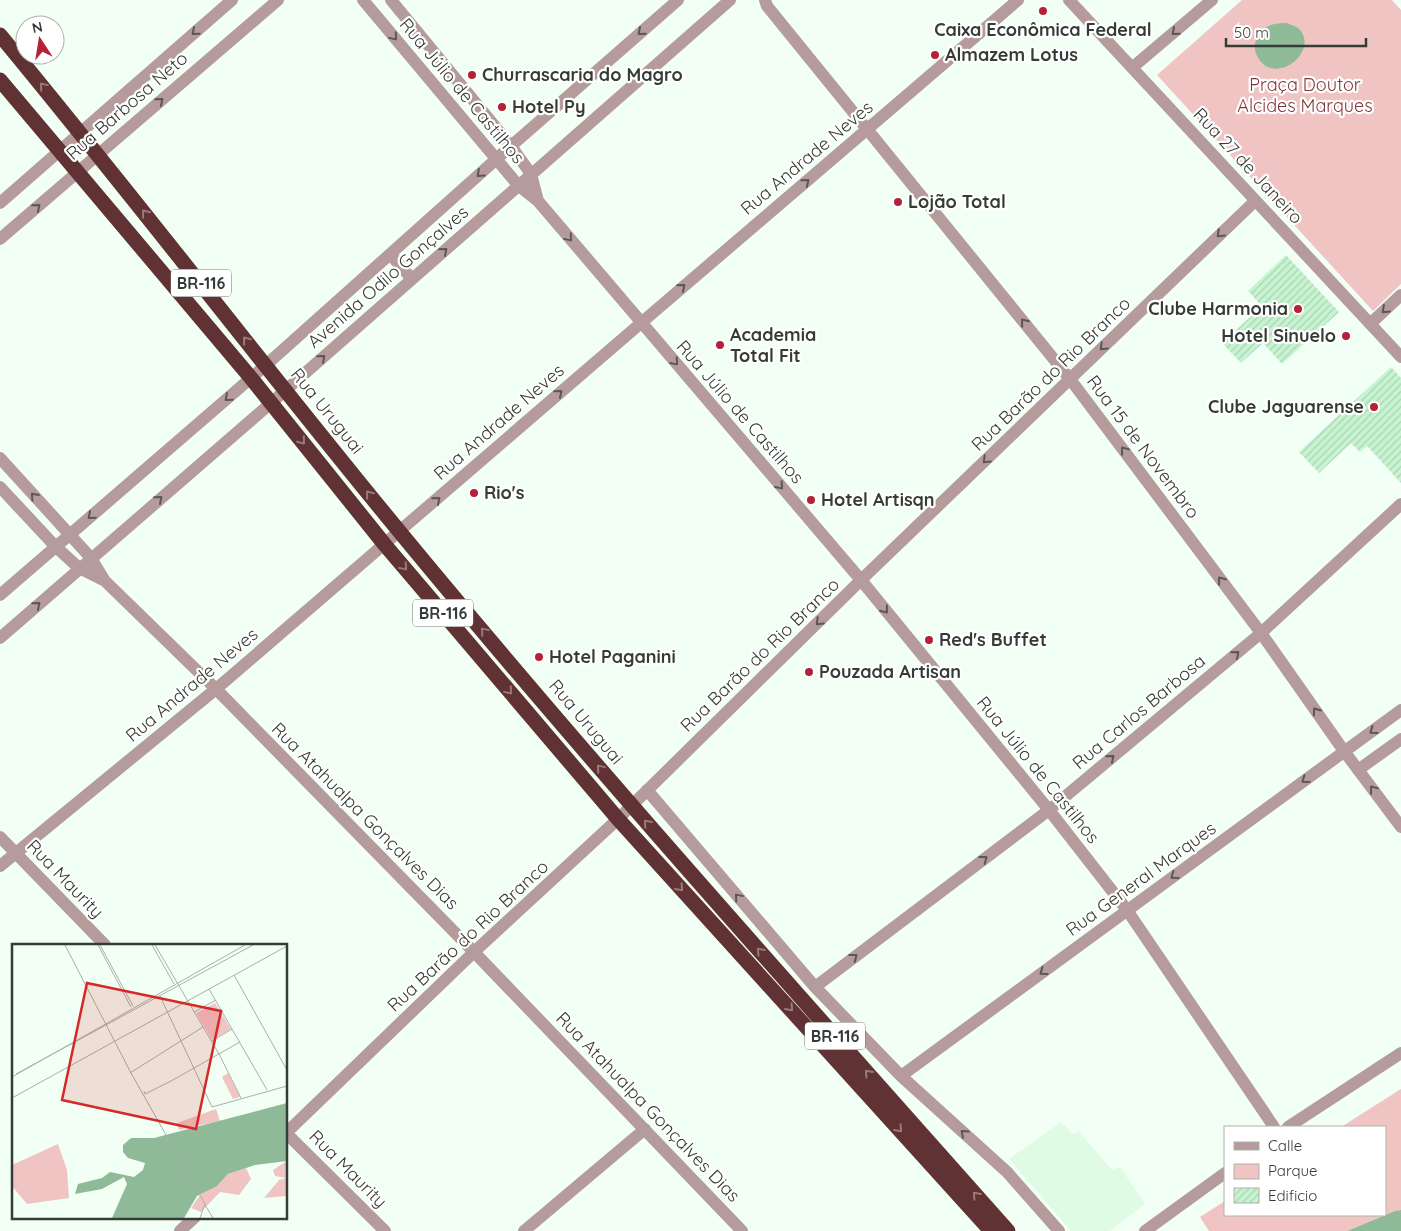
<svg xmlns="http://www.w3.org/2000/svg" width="1401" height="1231" viewBox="0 0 1401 1231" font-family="Quicksand,sans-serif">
	<defs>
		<pattern id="building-hatch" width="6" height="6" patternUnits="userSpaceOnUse" patternTransform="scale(1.25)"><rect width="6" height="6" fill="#c6f4d0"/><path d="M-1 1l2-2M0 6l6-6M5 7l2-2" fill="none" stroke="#abd2b3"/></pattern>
	</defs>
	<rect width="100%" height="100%" fill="#f2fff5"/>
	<path fill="#dffbe4" d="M1061,1122L1073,1134L1078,1131L1112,1170L1120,1167L1145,1204L1110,1231H1071L1009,1159Z"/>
	<path fill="#f0c4c3" d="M1242,0H1392L1401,10V284L1373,311L1157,75Z
		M1401,1089V1210L1395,1211L1347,1231H1209L1200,1217L1225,1201V1215H1385V1127H1341Z"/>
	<path fill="#8fba98" d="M1287,23C1290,25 1296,26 1298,28C1322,50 1274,89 1257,56C1250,42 1261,26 1275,24C1279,23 1283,23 1287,23Z
		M1401,1210V1231H1347L1395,1211Z"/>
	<path fill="url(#building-hatch)" d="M1286,255L1339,312L1282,364L1263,343L1241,363L1222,343L1262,306L1248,291Z
		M1391,367L1401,378V483L1367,446L1360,452L1351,443L1319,473L1299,452Z"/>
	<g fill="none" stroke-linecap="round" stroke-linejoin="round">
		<path stroke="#b59b9b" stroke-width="12" d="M363,0L518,185L538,201L861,580L1049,810L1127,910L1274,1127
			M391,0L511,146L531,174L538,201
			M765,0L767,6L1070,379L1261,633L1344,751L1401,827
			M1069,0L1401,357
			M1133,67L1212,0
			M0,203L232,0
			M0,239L278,0
			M390,254L412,279
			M1370,324L1401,295
			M0,458L91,558L105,581L216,689L474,952L742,1231
			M0,487L55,546L79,568L105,581
			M0,595L266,365L511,146L678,0
			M0,638L271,403L730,0
			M1358,770L1401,739
			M647,790L815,987L901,1076L1007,1172L1059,1231
			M0,837L105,945
			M0,866L216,689L641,323L1018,0
			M815,987L1049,810L1261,633L1401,504
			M901,1076L1401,710
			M1288,1127L1401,1053
			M286,1133L474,952L618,819L861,580L1255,201
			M286,1133L385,1231
			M180,1231L195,1217
			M524,1231L645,1129
			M1145,1231L1225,1173"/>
		<path stroke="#613233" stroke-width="15" d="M0,35C135,198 264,367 399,531C596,770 803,1000 1008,1231
			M0,80L251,378L385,545L618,819L991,1231"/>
	</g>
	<defs><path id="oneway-chevron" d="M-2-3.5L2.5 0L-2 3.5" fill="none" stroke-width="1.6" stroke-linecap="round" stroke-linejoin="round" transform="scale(1.25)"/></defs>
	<g stroke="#5b5854">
		<use href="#oneway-chevron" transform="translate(195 32) rotate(139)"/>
		<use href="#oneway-chevron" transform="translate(641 32) rotate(139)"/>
		<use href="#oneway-chevron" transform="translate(1175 32) rotate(139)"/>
		<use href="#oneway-chevron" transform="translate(394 37) rotate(50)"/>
		<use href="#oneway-chevron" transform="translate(160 101) rotate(-40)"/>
		<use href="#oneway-chevron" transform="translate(480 174) rotate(138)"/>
		<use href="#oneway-chevron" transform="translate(806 182) rotate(-40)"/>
		<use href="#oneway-chevron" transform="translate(37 207) rotate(-41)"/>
		<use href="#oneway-chevron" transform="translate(1220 234) rotate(136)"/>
		<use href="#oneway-chevron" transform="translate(569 238) rotate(50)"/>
		<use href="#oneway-chevron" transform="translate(444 251) rotate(-41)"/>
		<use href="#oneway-chevron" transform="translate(682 287) rotate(-40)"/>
		<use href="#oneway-chevron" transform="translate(1385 310) rotate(137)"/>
		<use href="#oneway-chevron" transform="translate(1024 322) rotate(-129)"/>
		<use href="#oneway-chevron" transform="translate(1103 347) rotate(136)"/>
		<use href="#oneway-chevron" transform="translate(322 358) rotate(-41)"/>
		<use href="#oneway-chevron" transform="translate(675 362) rotate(49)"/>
		<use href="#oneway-chevron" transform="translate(559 393) rotate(-41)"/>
		<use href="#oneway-chevron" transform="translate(228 398) rotate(139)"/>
		<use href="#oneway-chevron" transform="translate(1124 450) rotate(-127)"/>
		<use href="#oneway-chevron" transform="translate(986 460) rotate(136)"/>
		<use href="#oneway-chevron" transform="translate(780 486) rotate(49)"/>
		<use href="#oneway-chevron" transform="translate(34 496) rotate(-132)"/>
		<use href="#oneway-chevron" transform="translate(159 499) rotate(-41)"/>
		<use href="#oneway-chevron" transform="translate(437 500) rotate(-41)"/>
		<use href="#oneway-chevron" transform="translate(91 516) rotate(139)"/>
		<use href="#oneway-chevron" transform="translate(1221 580) rotate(-127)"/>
		<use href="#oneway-chevron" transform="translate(37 605) rotate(-41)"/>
		<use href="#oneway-chevron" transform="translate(885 610) rotate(51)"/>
		<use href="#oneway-chevron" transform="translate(819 622) rotate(136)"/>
		<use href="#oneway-chevron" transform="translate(1236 654) rotate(-40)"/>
		<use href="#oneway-chevron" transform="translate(1316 711) rotate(-125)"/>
		<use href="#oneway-chevron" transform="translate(1373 731) rotate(144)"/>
		<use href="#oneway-chevron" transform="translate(1111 758) rotate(-40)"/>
		<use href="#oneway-chevron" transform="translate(1305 780) rotate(144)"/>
		<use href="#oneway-chevron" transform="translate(1373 789) rotate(-127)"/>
		<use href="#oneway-chevron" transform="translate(984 859) rotate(-37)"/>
		<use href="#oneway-chevron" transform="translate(1174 876) rotate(144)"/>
		<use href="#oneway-chevron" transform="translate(738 897) rotate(-130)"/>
		<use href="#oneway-chevron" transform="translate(854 957) rotate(-37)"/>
		<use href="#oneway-chevron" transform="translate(1043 972) rotate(144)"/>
		<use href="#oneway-chevron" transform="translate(964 1133) rotate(-138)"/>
	</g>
	<g stroke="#987a7a">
		<use href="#oneway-chevron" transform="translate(43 86) rotate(-130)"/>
		<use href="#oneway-chevron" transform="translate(145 213) rotate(-128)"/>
		<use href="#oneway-chevron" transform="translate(246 340) rotate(-128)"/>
		<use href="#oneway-chevron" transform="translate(302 441) rotate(51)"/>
		<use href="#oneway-chevron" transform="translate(369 494) rotate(-129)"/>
		<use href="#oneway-chevron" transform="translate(404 567) rotate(50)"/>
		<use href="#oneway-chevron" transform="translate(484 631) rotate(-130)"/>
		<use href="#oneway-chevron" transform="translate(509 691) rotate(50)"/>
		<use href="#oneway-chevron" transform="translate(600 768) rotate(-130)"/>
		<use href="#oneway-chevron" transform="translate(647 823) rotate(-131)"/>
		<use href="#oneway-chevron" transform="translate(680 888) rotate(48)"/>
		<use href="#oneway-chevron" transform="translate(760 951) rotate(-132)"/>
		<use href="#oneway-chevron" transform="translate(790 1008) rotate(48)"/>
		<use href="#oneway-chevron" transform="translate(868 1073) rotate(-132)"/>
		<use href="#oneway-chevron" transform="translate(899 1129) rotate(48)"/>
		<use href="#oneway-chevron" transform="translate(976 1195) rotate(-132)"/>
	</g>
	<g fill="#b42138" stroke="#fff" stroke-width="2">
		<circle cx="1043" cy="11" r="5"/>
		<circle cx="935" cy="55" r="5"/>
		<circle cx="472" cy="75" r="5"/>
		<circle cx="502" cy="107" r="5"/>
		<circle cx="898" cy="202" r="5"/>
		<circle cx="1298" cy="309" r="5"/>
		<circle cx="1346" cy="336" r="5"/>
		<circle cx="720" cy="345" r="5"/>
		<circle cx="1374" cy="407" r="5"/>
		<circle cx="474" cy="493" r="5"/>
		<circle cx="811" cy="500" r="5"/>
		<circle cx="929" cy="640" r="5"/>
		<circle cx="539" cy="657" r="5"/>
		<circle cx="809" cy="672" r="5"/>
	</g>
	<g text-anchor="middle" stroke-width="4.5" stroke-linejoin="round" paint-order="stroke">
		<g fill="#fff" stroke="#717672" stroke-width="1">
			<rect x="171" y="269.5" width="60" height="27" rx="4"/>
			<rect x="413" y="599.5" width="60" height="27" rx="4"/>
			<rect x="805" y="1022.5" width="60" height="27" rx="4"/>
		</g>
		<g font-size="16" font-weight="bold" fill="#343c35">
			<text x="201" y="289">BR-116</text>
			<text x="443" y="619">BR-116</text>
			<text x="835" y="1042">BR-116</text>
		</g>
		<g font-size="18" font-weight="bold" fill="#343c35" stroke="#fff" text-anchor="start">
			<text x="1043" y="36" text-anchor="middle">Caixa Econômica Federal</text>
			<text x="945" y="61">Almazem Lotus</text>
			<text x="482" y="81">Churrascaria do Magro</text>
			<text x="512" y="113">Hotel Py</text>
			<text x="908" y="208">Lojão Total</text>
			<text x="1288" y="315" text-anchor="end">Clube Harmonia</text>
			<text x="730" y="341">Academia<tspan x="730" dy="21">Total Fit</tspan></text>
			<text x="1336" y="342" text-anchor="end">Hotel Sinuelo</text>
			<text x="1364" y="413" text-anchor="end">Clube Jaguarense</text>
			<text x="484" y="499">Rio's</text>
			<text x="821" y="506">Hotel Artisqn</text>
			<text x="939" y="646">Red's Buffet</text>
			<text x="549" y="663">Hotel Paganini</text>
			<text x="819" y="678">Pouzada Artisan</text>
		</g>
		<g font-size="18" fill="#7f393c" stroke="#fff">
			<text x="1305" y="91">Praça Doutor<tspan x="1305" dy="21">Alcides Marques</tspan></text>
		</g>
		<g font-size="18" fill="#343c35" stroke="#fff">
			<text transform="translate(462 91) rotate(50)" y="6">Rua Júlio de Castilhos</text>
			<text transform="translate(127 106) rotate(-41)" y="6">Rua Barbosa Neto</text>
			<text transform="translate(807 158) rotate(-40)" y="6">Rua Andrade Neves</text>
			<text transform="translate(1248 166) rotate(47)" y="6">Rua 27 de Janeiro</text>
			<text transform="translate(388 277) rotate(-41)" y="6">Avenida Odilo Gonçalves</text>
			<text transform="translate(1051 374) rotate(-44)" y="6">Rua Barão do Rio Branco</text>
			<text transform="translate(327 411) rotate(51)" y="6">Rua Uruguai</text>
			<text transform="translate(740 412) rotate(49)" y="6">Rua Júlio de Castilhos</text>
			<text transform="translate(499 422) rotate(-41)" y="6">Rua Andrade Neves</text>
			<text transform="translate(1143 447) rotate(53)" y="6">Rua 15 de Novembro</text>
			<text transform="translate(760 655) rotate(-44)" y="6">Rua Barão do Rio Branco</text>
			<text transform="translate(192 685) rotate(-40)" y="6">Rua Andrade Neves</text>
			<text transform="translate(1139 712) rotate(-40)" y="6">Rua Carlos Barbosa</text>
			<text transform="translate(586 722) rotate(50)" y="6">Rua Uruguai</text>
			<text transform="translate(1038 770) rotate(51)" y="6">Rua Júlio de Castilhos</text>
			<text transform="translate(365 816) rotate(45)" y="6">Rua Atahualpa Gonçalves Dias</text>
			<text transform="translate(65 879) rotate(46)" y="6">Rua Maurity</text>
			<text transform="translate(1141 879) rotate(-36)" y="6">Rua General Marques</text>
			<text transform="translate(468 936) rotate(-43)" y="6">Rua Barão do Rio Branco</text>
			<text transform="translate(648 1107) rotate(46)" y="6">Rua Atahualpa Gonçalves Dias</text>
			<text transform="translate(348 1169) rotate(45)" y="6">Rua Maurity</text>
		</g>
	</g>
	<g transform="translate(12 944)">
		<rect width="275" height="275" fill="#f2fff5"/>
		<path d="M275,217V252L252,254L267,236L274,234L263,232L261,226Z" fill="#f0c4c3"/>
		<path d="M203,59L219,85L200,96L184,69ZM216,129L228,153L221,155L210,133ZM204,165L208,177L167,186L165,179ZM46,200L55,226L57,254L15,260L0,242V221ZM234,224L239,235L227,251L208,248L189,268L179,264L190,248L207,240L216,230Z" fill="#f0c4c3"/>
		<path d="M275,159V217L243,221L216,230L205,242L185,252L172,274H100L115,240L112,233L90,245L63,250L66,240L90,234L98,228L122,233L131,226L133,219L116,214L111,208V201L119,194H142Z" fill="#8fba98"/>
		<path fill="none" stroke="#a6b1a8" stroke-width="1" d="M53,1L119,129L193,260L188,274M86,1L119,63M88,1L121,62M140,1L162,40M143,1L207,110L229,154M222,31L275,126M197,45L255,146M148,52L200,163L275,142M182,68L204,56M200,97L220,85M118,129L191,83M4,130L241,1M0,133L233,1M132,147L133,150L159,137L228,98M0,154L275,2M193,261L201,274"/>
		<path fill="#d62828" fill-opacity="0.15" stroke="#d62828" stroke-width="2.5" d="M75,39L209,67L184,185L50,156Z"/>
		<rect width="275" height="275" fill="none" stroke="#343c35" stroke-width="2.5"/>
	</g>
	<rect x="1224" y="1126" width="162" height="90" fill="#ffffff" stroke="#aeb1ae"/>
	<rect x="1234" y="1142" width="25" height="8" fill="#b59b9b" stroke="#aeb1ae"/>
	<text x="1268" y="1151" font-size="15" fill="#343c35">Calle</text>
	<rect x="1234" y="1164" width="25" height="15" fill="#f0c4c3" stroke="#aeb1ae"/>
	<text x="1268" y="1176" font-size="15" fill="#343c35">Parque</text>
	<rect x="1234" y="1188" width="25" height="15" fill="url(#building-hatch)" stroke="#aeb1ae"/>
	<text x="1268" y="1201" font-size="15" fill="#343c35">Edificio</text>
	<g transform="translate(40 40) rotate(348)"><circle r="24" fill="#ffffff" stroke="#aeb1ae"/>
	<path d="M0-4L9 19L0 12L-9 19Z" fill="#b42138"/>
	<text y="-8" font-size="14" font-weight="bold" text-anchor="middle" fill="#343c35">N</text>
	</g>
	<path d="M1226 38v8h140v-8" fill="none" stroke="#343c35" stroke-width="2.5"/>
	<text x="1234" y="38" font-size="15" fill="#343c35" stroke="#ffffff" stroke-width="4" paint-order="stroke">50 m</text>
</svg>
